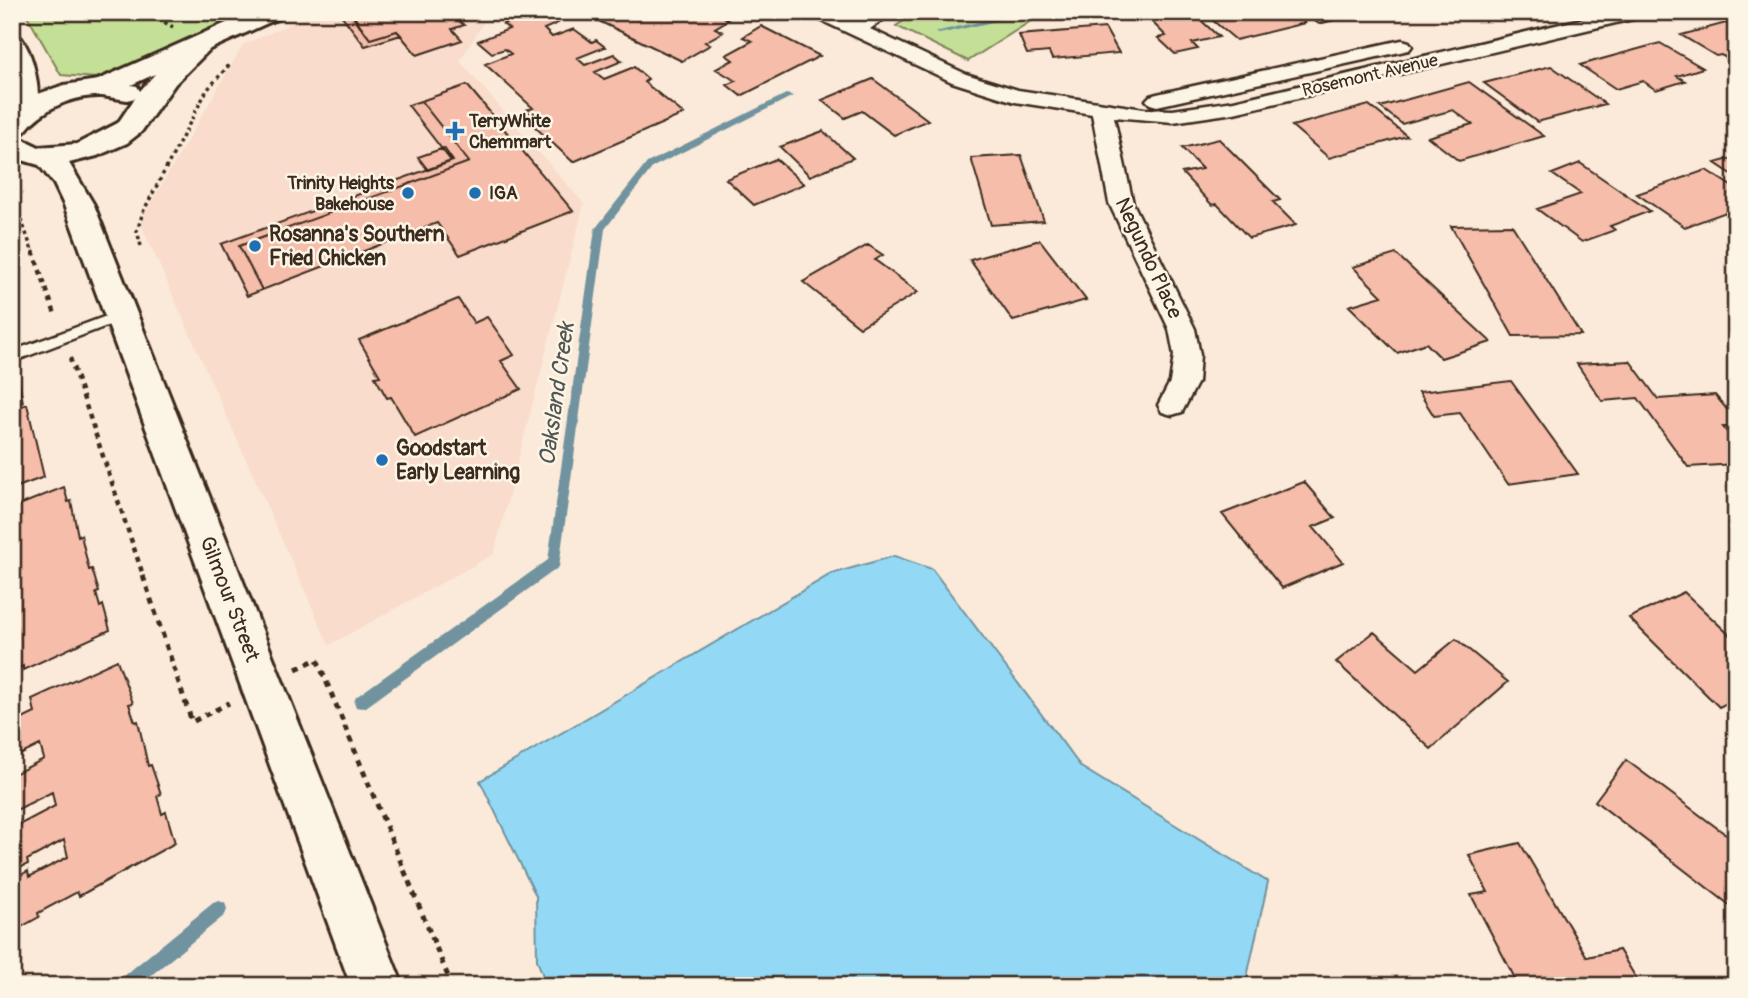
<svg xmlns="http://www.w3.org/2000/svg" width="1748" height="998" viewBox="0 0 1748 998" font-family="Pangolin,sans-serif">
	<rect width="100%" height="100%" fill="#fbead9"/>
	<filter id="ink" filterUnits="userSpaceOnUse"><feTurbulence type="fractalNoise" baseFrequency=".0143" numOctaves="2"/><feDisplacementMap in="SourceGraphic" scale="14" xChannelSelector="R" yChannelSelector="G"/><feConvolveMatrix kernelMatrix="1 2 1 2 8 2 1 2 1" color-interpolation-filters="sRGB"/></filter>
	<g filter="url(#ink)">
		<path fill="#f9dccb" d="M316,12H490L460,61L584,204L494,554L329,645L140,222L243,45Z"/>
		<path fill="#c4df96" stroke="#80845a" stroke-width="2" d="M25,12H216L231,22L96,78L61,75Z
			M918,12H1075L1031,21L968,61L896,26Z"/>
		<path fill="#93d9f5" stroke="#70939f" stroke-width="2" d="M894,556L932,569L1081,767L1268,882L1245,986H547L537,960L536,896L480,781L831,574Z"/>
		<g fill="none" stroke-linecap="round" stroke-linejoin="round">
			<path fill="#70939f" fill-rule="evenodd" d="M1021,12H1037L939,34L935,32Z
				M786,94L793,96L653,167L605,229L559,567L366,707L361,708L356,707L354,702L356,697L548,560L595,229L647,163Z
				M219,901L225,903L227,909L225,915L138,986H117L119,980L213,903Z"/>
		</g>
		<path fill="#f5bdaa" stroke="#3b2a1e" stroke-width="2" d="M339,12H351L370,39L397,31L401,35L365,46Z
			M478,12L458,20L464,25L452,29L462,40L417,55L397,31L370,39L350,13Z
			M536,12H546L558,23L544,29L552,37L574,29L592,42L596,40L605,47L577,58L585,65L614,54L622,61L595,72L604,79L634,67L648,79L644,82L684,114L573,162L534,126L540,124L526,110L533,108L485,64L511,54L505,49L492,53L478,41L509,29L503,24Z
			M580,12H728L731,14L725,18L728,20L715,28L723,32L705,42L710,45L682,61Z
			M1183,12H1192L1219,37L1192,43L1198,49L1175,54L1158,38L1166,36L1149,19Z
			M1213,12H1292L1305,23L1236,40L1205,14Z
			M1302,12H1366L1319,24Z
			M1726,23L1736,28V63L1721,55L1716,56L1681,35Z
			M761,26L820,56L741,96L727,85L736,81L716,69L733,60L726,55L752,41L743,37Z
			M1105,28L1119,53L1052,59L1049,52L1027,54L1019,35Z
			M1660,43L1703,68L1677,76L1685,81L1656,90L1643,81L1616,89L1580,65Z
			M1551,66L1605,104L1537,122L1484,83Z
			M873,79L928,120L894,135L862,111L845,118L822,100Z
			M1469,82L1544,136L1459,161L1428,137L1472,124L1453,110L1402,124L1380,107Z
			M467,85L573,211L460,255L437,223L262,290L239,246L469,162L421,101Z
			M421,101L469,162L239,246L262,290L247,296L221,244L451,161L408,105Z
			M1369,105L1407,136L1329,158L1292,126Z
			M823,131L853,158L810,176L780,147Z
			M1219,139L1280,200L1273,202L1296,225L1249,238L1217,204L1212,205L1182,173L1202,169L1182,148Z
			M444,148L453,161L428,170L418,157Z
			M1021,155L1044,221L991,225L971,158Z
			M1736,157V177L1715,163Z
			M776,159L804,184L754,205L726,179Z
			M1580,163L1650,211L1610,226L1615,230L1582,242L1537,209L1581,194L1552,174Z
			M1706,170L1736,189V218L1726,212L1685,227L1637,194Z
			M1512,225L1581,335L1513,336L1451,226Z
			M1040,240L1086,300L1013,321L970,260Z
			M868,245L883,255L875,260L918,292L860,327L803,282Z
			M1396,254L1491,342L1441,358L1426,343L1397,353L1349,306L1382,296L1353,267Z
			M458,299L474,323L487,317L514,355L501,361L521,389L415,437L391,397L387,398L375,377L380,376L359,340Z
			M1630,361L1658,399L1715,395L1736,420V427H1723L1736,444V464L1688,467L1638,398L1602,401L1577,364Z
			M18,378L23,402L12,406V380Z
			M1511,381L1578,474L1508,484L1460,413L1434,416L1419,392Z
			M27,404L44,477L12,489V410Z
			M1304,482L1335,518L1313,527L1343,562L1282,588L1222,514Z
			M64,487L68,502L71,501L78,536L81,535L89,570L92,569L99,592L96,593L100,607L103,605L110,630L23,670V666L12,671V641L16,640L12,627V508Z
			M1684,592L1736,641V699L1719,707L1629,618Z
			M1374,632L1418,670L1456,639L1508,682L1431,749L1336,662Z
			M117,660L133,703L129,704L135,722L138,721L148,766L151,765L161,794L157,796L162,814L166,812L175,843L79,896L77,892L38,913L39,917L12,932V880L28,871L29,877L68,857L64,840L27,860L28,864L12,872V822L18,819L19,825L55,806L52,792L16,810L17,814L12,816V775L44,759L40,745L12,759V724L35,713L32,699Z
			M1626,760L1736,842V910L1595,801Z
			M1520,843L1587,957L1619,950L1641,986H1519L1471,895L1488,892L1469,855Z"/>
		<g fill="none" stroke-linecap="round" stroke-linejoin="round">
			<defs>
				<path id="lane" d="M120,311L127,316L125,319L12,362V351Z"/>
				<path id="street" d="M810,12H835L854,21L871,12H894L870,29L966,74L1018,90L1144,109L1173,110L1234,101L1611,12H1646L1637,18L1234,113L1173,122L1114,117L1133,203L1195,329L1200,355L1198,382L1182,412L1172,415L1162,412L1158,405L1170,382L1174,355L1169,329L1109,203L1092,114L1015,102L952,82L812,16Z
					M1402,40L1409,42L1412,46L1409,50L1157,106L1150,104L1146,100L1150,96L1157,94Z"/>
				<path id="secondary" d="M251,12H284L281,17L210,49L175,84L141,132L127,143L97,156L69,163L94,205L403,986H351L64,205L54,184L39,165L12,157V35L21,38C32,53 37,76 38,94L64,85L98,80ZM155,74L140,91L137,86L131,85ZM102,96L127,100L135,98L118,123L77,144L39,147L16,136C25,134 27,128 33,122C51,105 77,95 102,96Z"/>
			</defs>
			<use href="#lane" stroke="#3b2a1e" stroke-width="5"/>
			<use href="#street" stroke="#3b2a1e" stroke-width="5"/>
			<use href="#secondary" stroke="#3b2a1e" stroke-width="6"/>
			<path stroke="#3b2a1e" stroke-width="3.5" stroke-dasharray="3.5 3.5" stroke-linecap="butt" d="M146,12L173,27
				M12,193L33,253
				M141,246L137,231L143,212L207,90L230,64"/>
			<path stroke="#3b2a1e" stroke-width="4.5" stroke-dasharray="5 5" stroke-linecap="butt" d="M33,251L56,317
				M70,358L144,578"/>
			<path stroke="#3b2a1e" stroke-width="5" stroke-dasharray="6 6" stroke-linecap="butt" d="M143,576L192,722L229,703
				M296,669L317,659L452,986"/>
			<use href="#lane" fill="#fcf5e5" fill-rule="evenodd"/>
			<use href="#street" fill="#fcf5e5" fill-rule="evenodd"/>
			<use href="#secondary" fill="#fcf5e5" fill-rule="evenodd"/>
		</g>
	</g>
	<g fill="#1f6fb2" stroke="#fcf5e5" stroke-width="2.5">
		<path d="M451.5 120.5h7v7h7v7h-7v7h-7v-7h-7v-7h7z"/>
		<circle cx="408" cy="193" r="7"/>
		<circle cx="475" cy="193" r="7"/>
		<circle cx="255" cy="246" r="7"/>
		<circle cx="382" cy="460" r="7"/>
	</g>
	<g text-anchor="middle" stroke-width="5" stroke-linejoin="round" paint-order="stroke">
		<g font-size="18" fill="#3b2a1e" stroke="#fcf5e5">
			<text transform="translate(1370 75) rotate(-13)" y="6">Rosemont Avenue</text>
		</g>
		<g font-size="18" font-weight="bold" fill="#3b2a1e" stroke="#fcf5e5" text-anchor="start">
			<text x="469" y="127">TerryWhite<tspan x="469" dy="21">Chemmart</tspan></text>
			<text x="394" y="189" text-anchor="end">Trinity Heights<tspan x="394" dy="21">Bakehouse</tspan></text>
			<text x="489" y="199">IGA</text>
		</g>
		<g font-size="21" font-weight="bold" fill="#3b2a1e" stroke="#fcf5e5" text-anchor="start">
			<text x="269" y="241">Rosanna's Southern<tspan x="269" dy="24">Fried Chicken</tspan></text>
			<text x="396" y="455">Goodstart<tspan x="396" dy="24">Early Learning</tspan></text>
		</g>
		<g font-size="21" fill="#3b2a1e" stroke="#fcf5e5">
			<text transform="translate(1149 258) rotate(65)" y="7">Negundo Place</text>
			<text transform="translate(230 599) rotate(69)" y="7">Gilmour Street</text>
		</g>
		<g font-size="23" font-style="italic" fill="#515654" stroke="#fcf5e5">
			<text transform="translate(556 394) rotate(-82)" y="8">Oaksland Creek</text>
		</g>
	</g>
	<rect width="1748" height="998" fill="none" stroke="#fcf5e5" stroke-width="42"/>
	<rect x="21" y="21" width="1706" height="956" fill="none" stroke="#3b2a1e" stroke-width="2.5" filter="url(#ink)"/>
</svg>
